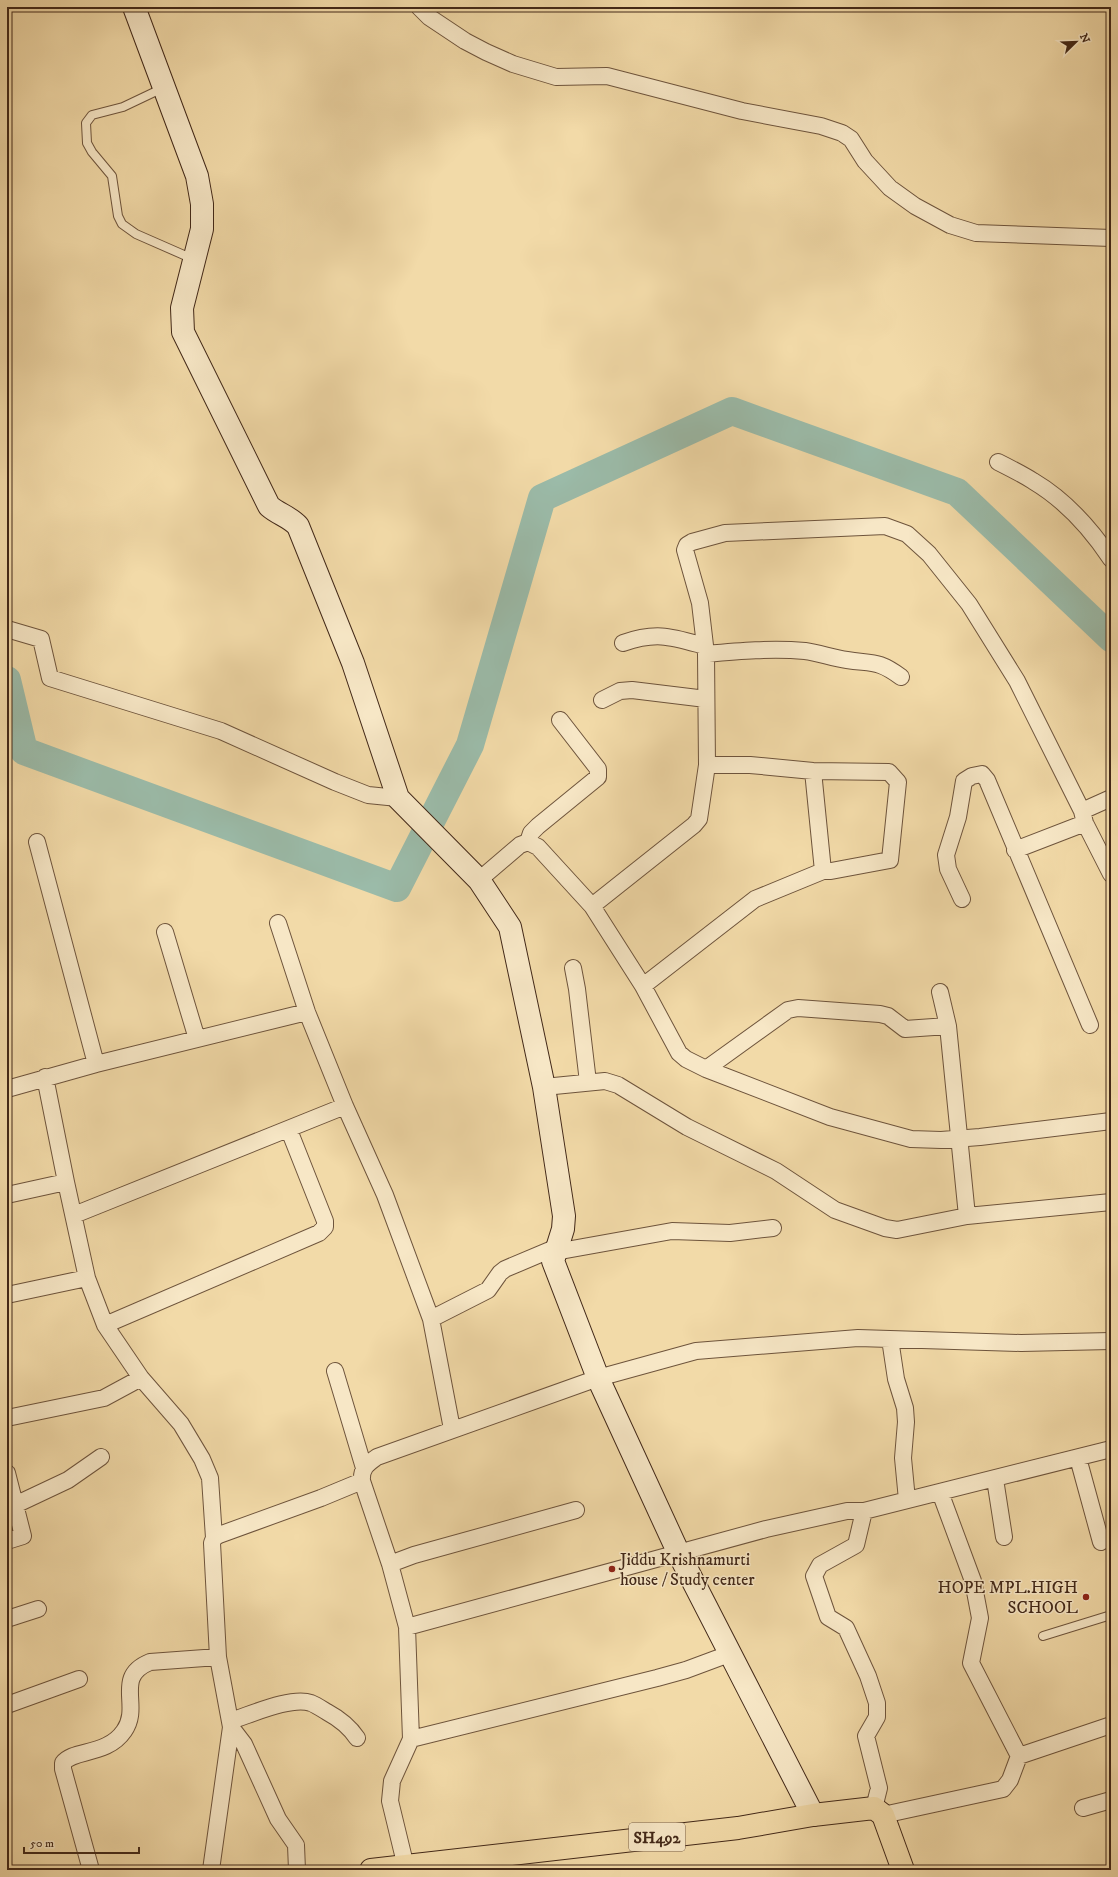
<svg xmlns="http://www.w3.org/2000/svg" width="1118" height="1877" viewBox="0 0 1118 1877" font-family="'IM FELL DW Pica',serif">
	<rect width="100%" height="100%" fill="#f2daa8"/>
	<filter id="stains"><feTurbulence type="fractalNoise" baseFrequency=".005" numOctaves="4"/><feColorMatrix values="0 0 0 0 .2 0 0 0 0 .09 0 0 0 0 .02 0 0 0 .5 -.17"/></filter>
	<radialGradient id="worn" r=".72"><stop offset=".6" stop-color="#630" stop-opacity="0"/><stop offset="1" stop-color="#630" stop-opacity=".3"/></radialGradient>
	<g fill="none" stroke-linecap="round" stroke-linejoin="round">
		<path stroke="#9bbba9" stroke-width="28" d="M7,680L24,751L397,888L470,745L542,498L732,411L957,492L1111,638"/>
		<defs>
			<path id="lane" d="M163,88L123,107L92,115L86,123L87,143L92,152L112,176L118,216L122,224L136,234L193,259
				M1043,1636L1111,1615"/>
			<path id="street" d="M419,7L429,17L465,41L486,52L513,64L556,77L607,76L742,111L821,126L842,133L851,139L865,161L890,188L915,206L950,225L976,233L1111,238
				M998,462C1010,468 1022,474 1033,481C1065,500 1091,529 1111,559
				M7,629L41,639L50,678L221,731L335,782L368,795L398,798
				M623,643C657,631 672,637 705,646
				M706,654C739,651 772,648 805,651C819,653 833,658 847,660C873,664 878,660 901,677
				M602,700L620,691L632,690L706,699
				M813,771L823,871
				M1082,811L1111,798
				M37,842L96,1064
				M528,842L531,833L538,826L598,777V769L560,720
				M1015,850L1085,823
				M479,880L520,845L528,842L538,847L592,906L643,986L679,1053L686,1059L706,1069L830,1117L911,1139L941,1140L980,1137L1111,1121
				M962,899L948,869L946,855L958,817L964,781L972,776L982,774L987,780L1090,1025
				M592,906L694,825L699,819L707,765L706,654L700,603L685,550L687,545L692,542L725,533L885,526L907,534L929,554L969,604L1017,681L1082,811L1085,823L1111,874
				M278,923L307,1012L345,1106L385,1195L431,1319L452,1429
				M165,932L197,1039
				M573,968L577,989L588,1082
				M643,986L755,899L823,871H831L890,860L898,782L889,772L813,771L750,765H707
				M940,992L948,1026L967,1216
				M706,1069L788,1010L798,1008L880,1014L888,1016L905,1029L948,1026
				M45,1077L66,1182L87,1278L105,1325L141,1378L181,1424L202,1459L210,1478L214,1538
				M544,1087L605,1081L618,1085L687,1127L776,1171L835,1210L885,1228L897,1230L967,1216L1111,1202
				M7,1089L96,1064L307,1012
				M7,1195L66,1182
				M74,1215L345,1106
				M555,1252L672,1231L730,1233L773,1228
				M7,1295L87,1278
				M431,1319L488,1290L500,1273L505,1269L557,1247
				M105,1325L319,1233L325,1227V1221L289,1130
				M890,1339L896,1379L905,1408L906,1422L903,1458L907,1500
				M1111,1341L1021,1343L858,1338L696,1351L598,1378L377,1457C367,1464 361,1468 362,1481L390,1564L407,1627L766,1529L847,1511H864L1111,1449
				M335,1371L364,1468
				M7,1418L104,1398L141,1378
				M1078,1458L1101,1542
				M7,1473L23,1536L7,1541
				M995,1479L1004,1537
				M940,1492L973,1581L980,1618L971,1663L1019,1756
				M15,1505L68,1480L101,1457
				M864,1511L856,1545L820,1565L814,1576L828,1617L846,1628L868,1676L877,1703V1717L866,1736L879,1788L874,1808
				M390,1564L414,1555L576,1510
				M7,1619L38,1609
				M407,1627L411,1739L657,1678L686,1670L729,1654
				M7,1705L79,1679
				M230,1721C250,1715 291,1696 311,1703C316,1705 322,1709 327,1712C340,1719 349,1726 357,1738
				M231,1727L244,1744L278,1819L296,1845L297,1870
				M1083,1808L1111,1800
				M883,1815L1003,1789L1010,1780L1019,1756L1111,1725
				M406,1867L390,1801L392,1781L411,1739
				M91,1870L63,1769V1763C73,1749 107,1756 124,1731C142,1706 113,1677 150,1662L218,1657
				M211,1870L231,1727L218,1657L212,1543L214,1538L219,1535L321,1498L362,1481"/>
			<path id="secondary" d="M134,7L197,176L202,204V229L182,308L183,332L269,506C278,514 290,517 298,526L353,663L398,798L479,880L510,927L544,1087L564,1216L563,1229L553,1261L598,1378L679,1554L813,1815"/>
			<path id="primary" d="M371,1870L738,1828L813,1815L874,1808L883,1815L903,1870"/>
		</defs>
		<use href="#lane" stroke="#6e543c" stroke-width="10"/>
		<use href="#street" stroke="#6e543c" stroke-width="18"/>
		<use href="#secondary" stroke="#422818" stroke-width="24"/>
		<use href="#primary" stroke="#422818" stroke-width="24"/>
		<use href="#lane" stroke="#f7e7c6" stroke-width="8"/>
		<use href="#street" stroke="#f7e7c6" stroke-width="16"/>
		<use href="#secondary" stroke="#f7e7c6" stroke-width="22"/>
		<use href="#primary" stroke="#f2daa8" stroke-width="22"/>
	</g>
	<g fill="#8f2418" stroke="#f7e7c6" stroke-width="1.5">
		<circle cx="612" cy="1569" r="4"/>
		<circle cx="1086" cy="1597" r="4"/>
	</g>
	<g text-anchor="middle" stroke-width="3" stroke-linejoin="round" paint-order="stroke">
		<rect fill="#f7e7c6" stroke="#78614c" stroke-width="1" x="629" y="1823" width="56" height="28" rx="3"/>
		<g font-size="16" font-weight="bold" fill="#422818">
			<text x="657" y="1843">SH492</text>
		</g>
		<g font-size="17" fill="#422818" stroke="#f7e7c6" text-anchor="start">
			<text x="620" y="1565">Jiddu Krishnamurti<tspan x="620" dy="20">house / Study center</tspan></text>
			<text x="1078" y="1593" text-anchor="end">HOPE MPL.HIGH<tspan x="1078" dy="20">SCHOOL</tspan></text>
		</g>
	</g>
	<rect width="1118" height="1877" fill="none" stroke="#f2daa8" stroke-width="24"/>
	<rect x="8" y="8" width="1102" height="1861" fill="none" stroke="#422818" stroke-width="2"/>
	<rect x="12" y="12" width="1094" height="1853" fill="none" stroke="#422818"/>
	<g transform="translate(1076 42) rotate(67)" stroke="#f7e7c6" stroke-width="3" paint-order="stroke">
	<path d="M0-3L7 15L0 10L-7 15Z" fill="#422818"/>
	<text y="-6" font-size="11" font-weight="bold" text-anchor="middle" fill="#422818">N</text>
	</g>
	<path d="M24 1847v6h115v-6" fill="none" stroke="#422818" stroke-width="2"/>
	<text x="30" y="1847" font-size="12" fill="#422818" stroke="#f7e7c6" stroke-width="3" paint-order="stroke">50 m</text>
	<rect width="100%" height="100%" filter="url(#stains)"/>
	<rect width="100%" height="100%" fill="url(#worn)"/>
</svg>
